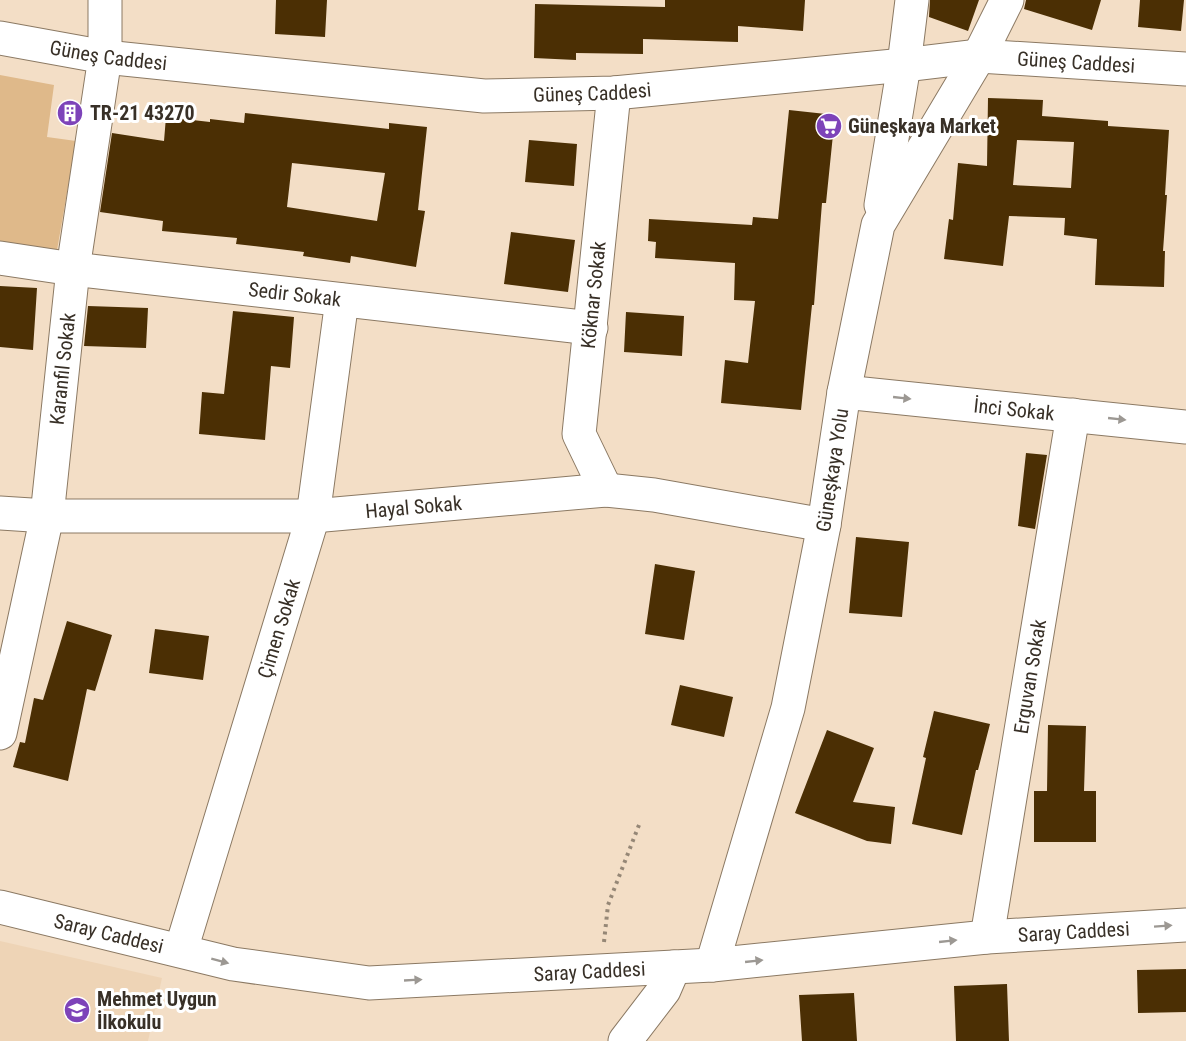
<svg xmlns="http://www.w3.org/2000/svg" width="1186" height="1041" viewBox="0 0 1186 1041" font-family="'Roboto Condensed',sans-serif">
	<rect width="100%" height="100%" fill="#f3dec6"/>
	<path fill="#eed4b6" d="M0,941L162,978L148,1041H0Z"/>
	<path fill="#dfb98a" d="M0,75L54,85L47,137L76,141L56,256L0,248Z"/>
	<path fill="#4b2f04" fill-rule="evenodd" d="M276,0H327L325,37L275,34Z
		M665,0H805L803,31L738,26V42L643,39V54L576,53V60L534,58L535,4L665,7Z
		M930,0H979L968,31L929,17Z
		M1026,0H1101L1092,30L1024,9Z
		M1140,0H1184L1181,31L1138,27Z
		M988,98L1043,100L1042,116L1108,121V126L1169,130L1165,195H1167L1163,251H1165L1164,287L1095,285L1097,239L1064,235L1065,218L1009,216L1003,266L944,259L949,219L953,220L958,163L987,166ZM1017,140L1074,142L1071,188L1013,185Z
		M789,110L835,115L826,203H822L814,305H812L801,410L721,403L725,360L748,363L755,301L734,300L735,263L655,258L656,242L648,241L649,219L752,225L753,217L778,219Z
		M245,113L389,129V123L427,127L418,210L425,211L416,267L351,256L350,263L303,256L304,252L236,244L237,238L162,231L163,221L100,212L112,133L164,141L166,117L210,122V119L244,123ZM292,163L385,173L377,221L287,207Z
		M529,140L577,144L574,186L525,182Z
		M511,232L575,240L568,292L504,284Z
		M0,286L37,288L33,350L0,347Z
		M88,306L148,308L146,348L84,346Z
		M233,311L294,317L290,368L271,366L265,440L199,434L202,392L224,394Z
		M626,312L684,316L682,356L624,352Z
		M1026,453L1047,455L1035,529L1018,526Z
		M856,537L909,542L902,617L849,613Z
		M655,564L695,571L684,640L645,634Z
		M67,621L112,635L95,691L87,689L68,781L13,767L20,742L25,743L34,698L43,700Z
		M155,629L209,636L203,680L149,673Z
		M680,685L733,697L724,737L671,725Z
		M934,711L990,724L978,770H976L962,835L912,824L926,758L923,757Z
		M1048,725L1086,726L1084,791H1096V842H1034V791H1047Z
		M827,730L874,748L853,802L895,807L891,844L867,841L795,813Z
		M1186,969V1012L1138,1013L1137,970Z
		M1007,984L1009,1041H956L954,986Z
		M854,993L857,1041H802L799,995Z"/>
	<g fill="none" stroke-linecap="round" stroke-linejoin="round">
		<defs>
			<g id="minor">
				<path id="s1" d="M0,38L105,57L484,96L614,93L904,65L979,56L1186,69"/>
				<path d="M881,205L904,65L912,0"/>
				<path id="s2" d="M0,258L73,269L591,328"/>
				<path id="s3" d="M844,392L1186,427"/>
				<path id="s4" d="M606,490L579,434L614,93"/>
				<path id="s5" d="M0,513L47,516H313L606,490L654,495L824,525"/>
				<path id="s6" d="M0,733L47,516L73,269L105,57V0"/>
				<path id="s7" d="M0,907L233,964L369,983L712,965L987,937L1186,925"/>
				<path id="s8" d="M987,937L1073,415"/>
				<path id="s9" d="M181,950L313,516L342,300"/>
				<path id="s10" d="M712,965L788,708L824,525L844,392L878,225L979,56L1007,0"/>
				<path d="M625,1041L664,990L674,967"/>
			</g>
		</defs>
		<use href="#minor" stroke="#8b7963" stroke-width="35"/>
		<path stroke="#958776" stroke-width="4" stroke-dasharray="3 4.5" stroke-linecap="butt" d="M604,942L608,905L639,825"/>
		<use href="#minor" stroke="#fff" stroke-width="33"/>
	</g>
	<defs><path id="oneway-solid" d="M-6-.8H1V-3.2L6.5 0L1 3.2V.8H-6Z" transform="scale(1.5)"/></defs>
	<g fill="#9c9893">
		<use href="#oneway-solid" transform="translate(902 398) rotate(6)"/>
		<use href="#oneway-solid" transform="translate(1117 419) rotate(6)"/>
		<use href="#oneway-solid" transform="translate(1163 926) rotate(-4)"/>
		<use href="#oneway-solid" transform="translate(948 941) rotate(-6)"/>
		<use href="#oneway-solid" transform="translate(220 961) rotate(15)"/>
		<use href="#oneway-solid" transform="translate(754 961) rotate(-6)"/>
		<use href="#oneway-solid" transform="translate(413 980) rotate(-3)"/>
	</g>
	<defs>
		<symbol id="building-disc" viewBox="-11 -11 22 22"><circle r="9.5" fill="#7d43b9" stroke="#fff"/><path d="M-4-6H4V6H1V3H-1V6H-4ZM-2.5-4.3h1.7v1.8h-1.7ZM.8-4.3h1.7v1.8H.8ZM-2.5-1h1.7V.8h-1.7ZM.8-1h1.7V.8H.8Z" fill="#fff"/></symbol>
		<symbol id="supermarket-disc" viewBox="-11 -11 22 22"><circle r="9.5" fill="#7d43b9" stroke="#fff"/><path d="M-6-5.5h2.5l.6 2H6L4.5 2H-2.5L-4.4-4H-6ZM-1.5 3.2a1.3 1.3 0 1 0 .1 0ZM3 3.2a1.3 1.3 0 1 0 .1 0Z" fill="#fff"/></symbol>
		<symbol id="school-disc" viewBox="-11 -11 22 22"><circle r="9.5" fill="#7d43b9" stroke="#fff"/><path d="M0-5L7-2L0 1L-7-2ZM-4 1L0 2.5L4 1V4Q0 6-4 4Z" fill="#fff"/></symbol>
	</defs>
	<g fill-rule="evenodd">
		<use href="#building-disc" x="55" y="98" width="30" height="30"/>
		<use href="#supermarket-disc" x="814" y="111" width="30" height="30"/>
		<use href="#school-disc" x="62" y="995" width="30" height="30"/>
	</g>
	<g text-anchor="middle" stroke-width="6" stroke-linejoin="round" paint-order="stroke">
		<g font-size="20" fill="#383027" stroke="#fff">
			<text dy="7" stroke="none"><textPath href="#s1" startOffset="110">Güneş Caddesi</textPath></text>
			<text dy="7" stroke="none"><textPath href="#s1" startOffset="1082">Güneş Caddesi</textPath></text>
			<text dy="7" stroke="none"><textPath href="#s1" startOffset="596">Güneş Caddesi</textPath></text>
			<text dy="7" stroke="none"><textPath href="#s2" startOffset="297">Sedir Sokak</textPath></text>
			<text dy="7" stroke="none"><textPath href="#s4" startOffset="202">Köknar Sokak</textPath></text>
			<text dy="7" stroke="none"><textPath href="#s6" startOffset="370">Karanfil Sokak</textPath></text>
			<text dy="7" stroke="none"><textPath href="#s3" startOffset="171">İnci Sokak</textPath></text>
			<text dy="7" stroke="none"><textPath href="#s10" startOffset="510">Güneşkaya Yolu</textPath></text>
			<text dy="7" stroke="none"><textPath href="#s5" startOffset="414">Hayal Sokak</textPath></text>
			<text dy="7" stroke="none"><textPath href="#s9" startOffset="336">Çimen Sokak</textPath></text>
			<text dy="7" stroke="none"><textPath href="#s8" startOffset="264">Erguvan Sokak</textPath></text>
			<text dy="7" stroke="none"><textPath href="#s7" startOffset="1084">Saray Caddesi</textPath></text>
			<text dy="7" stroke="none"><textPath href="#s7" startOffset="112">Saray Caddesi</textPath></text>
			<text dy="7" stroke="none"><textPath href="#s7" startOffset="598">Saray Caddesi</textPath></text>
		</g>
		<g font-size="20" font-weight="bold" fill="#383027" stroke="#fff" text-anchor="start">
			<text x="90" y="120">TR-21 43270</text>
			<text x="848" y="133">Güneşkaya Market</text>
			<text x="97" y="1006">Mehmet Uygun<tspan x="97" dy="23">İlkokulu</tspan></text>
		</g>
	</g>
</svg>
